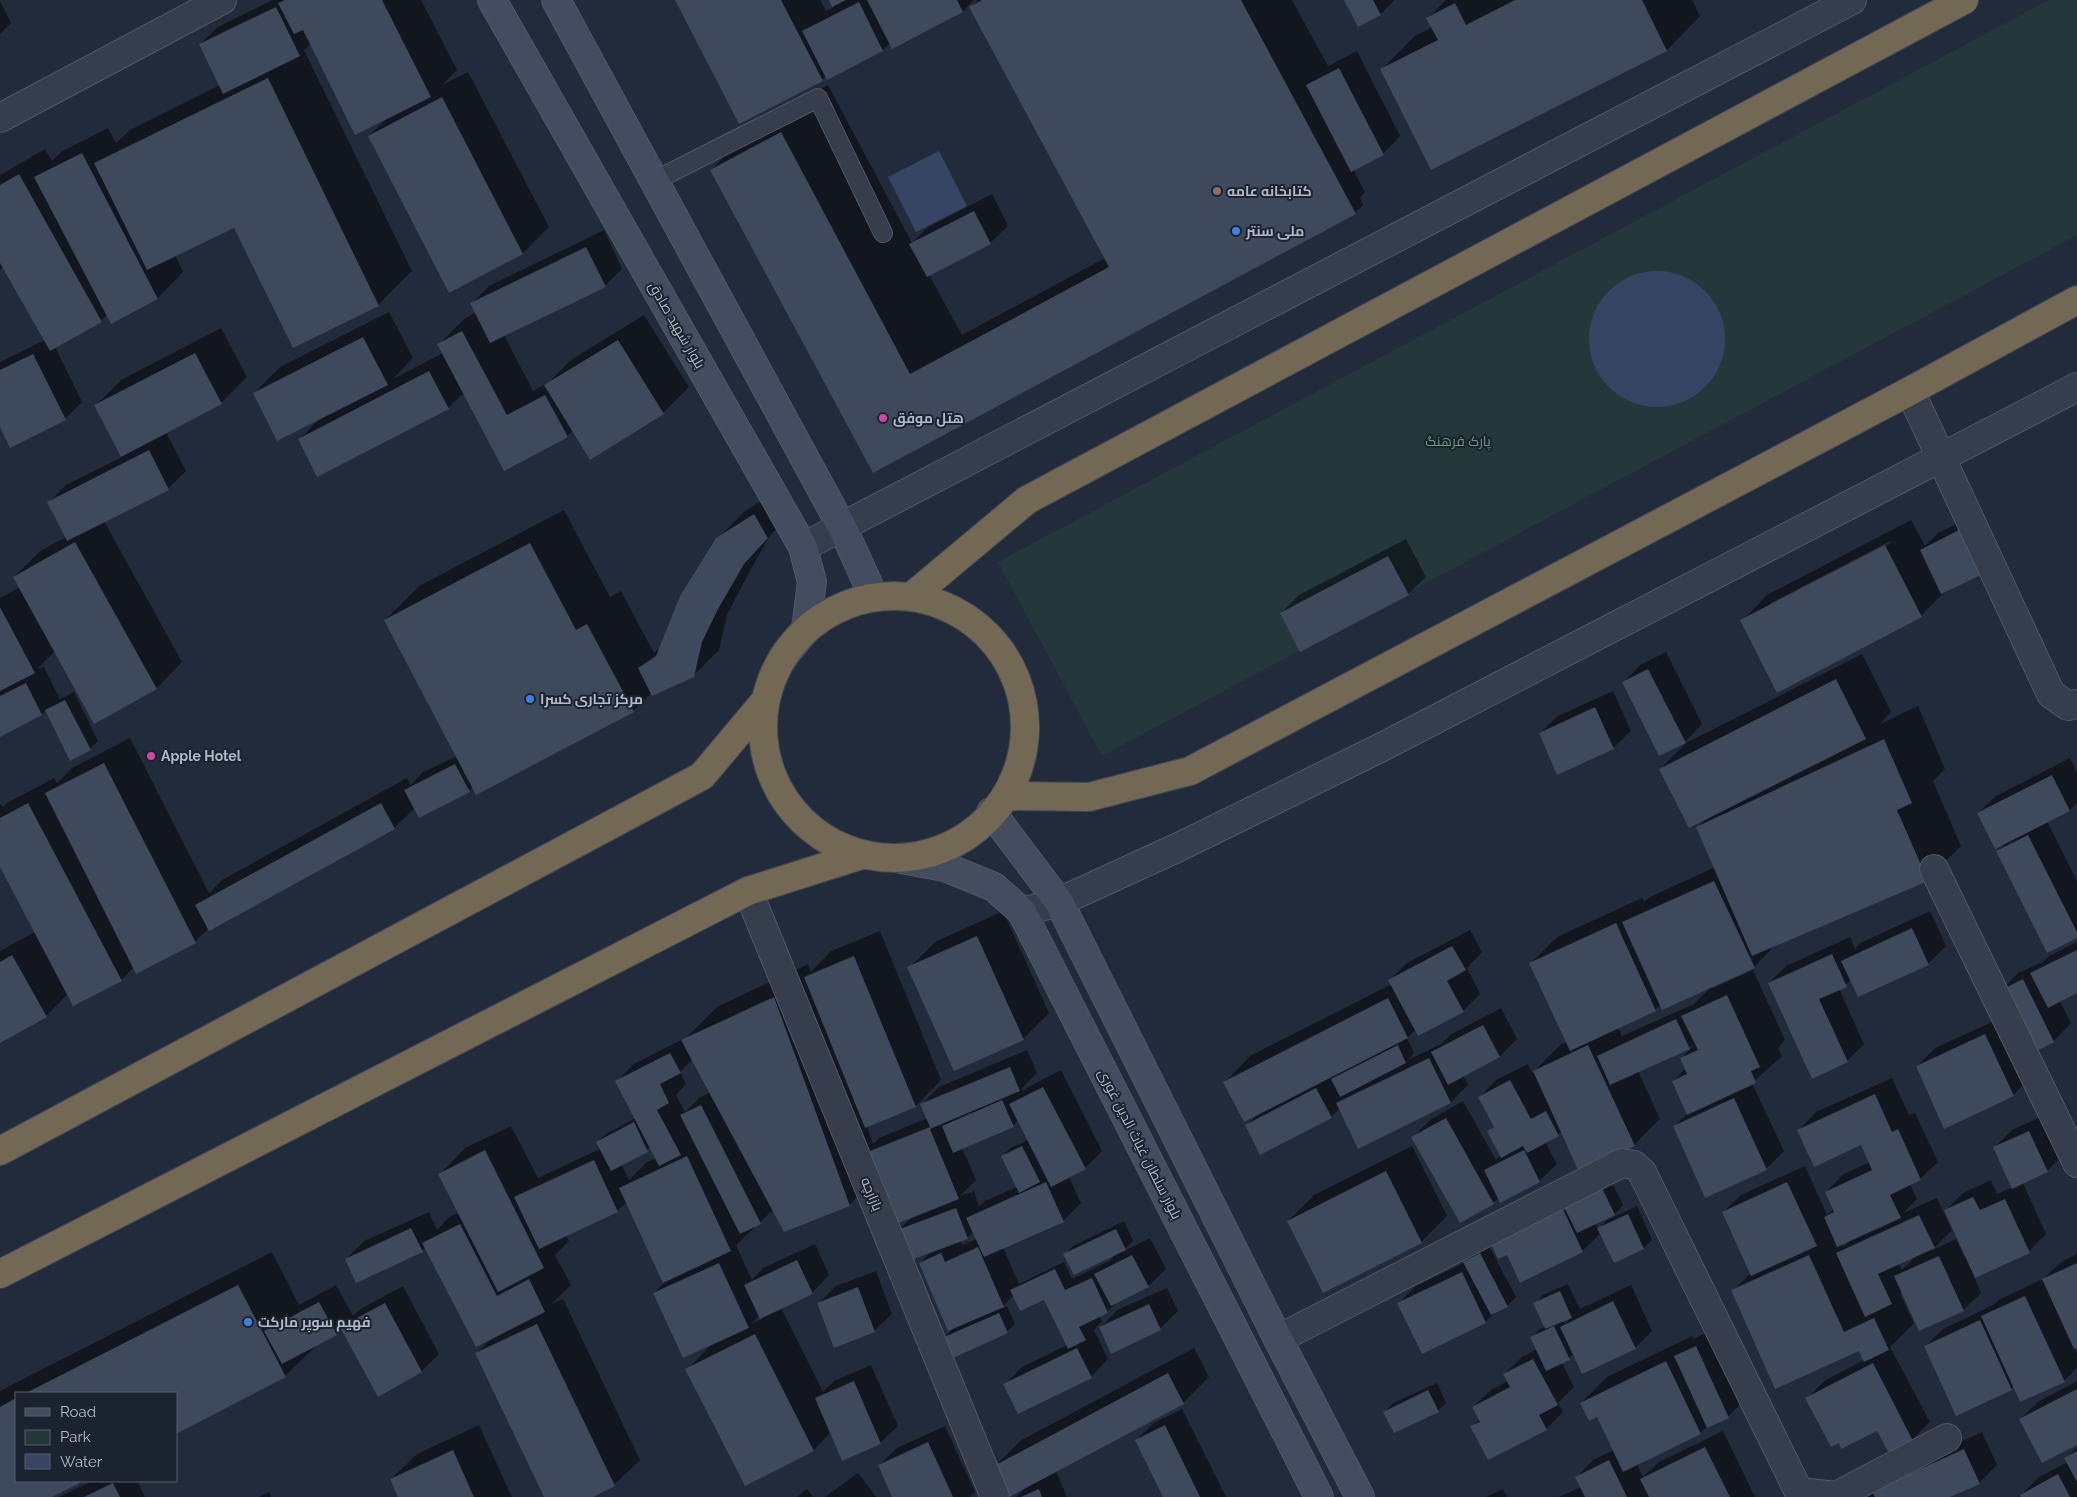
<svg xmlns="http://www.w3.org/2000/svg" width="2077" height="1497" viewBox="0 0 2077 1497" font-family="Raleway,Cairo,sans-serif">
	<rect width="100%" height="100%" fill="#222b3b"/>
	<path fill="#24383c" d="M2049,0H2077V235L1102,756L998,562Z"/>
	<path fill="#364563" d="M939,151L967,206L916,232L888,177Z
		M1589 339a68 68 0 1 1 136 0a68 68 0 1 1-136 0Z"/>
	<path fill="#0007" fill-rule="evenodd" d="M273,0H421L457,70L442,85L468,72L549,227L523,253L449,291L369,136L386,119L311,44L304,50L412,271L378,305L235,226L175,255L183,272L158,298L111,323L107,315L101,321L55,347L82,402L65,419L0,424V362L45,340L3,266L0,270V175L45,149L52,161L61,152L108,128L116,143L130,130L220,85L200,44L218,27Z
		M676,0H820L826,11L834,7L830,0H974L963,11L892,47L890,43L883,50L827,78L826,76L823,79L740,123Z
		M978,0H1292L1328,66L1357,51L1400,136L1383,154L1353,169L1365,192L1360,198L1363,205L1355,213L874,472L711,170L758,123L828,85L912,243L928,227L992,194L1008,226L990,243L929,275L962,335L1105,258L971,7Z
		M1346,0H1394L1381,14L1359,25Z
		M1446,0H1692L1700,16L1667,50L1432,168L1382,69L1416,35L1433,27L1428,18Z
		M0,1L11,23L0,34Z
		M604,230L622,269L605,286L504,335L533,391L549,382L571,360L644,315L689,387L663,413L591,458L573,430L567,436L505,469L464,393L448,408L299,440L321,417L254,393L280,367L389,312L413,358L393,379L443,353L438,345L464,319L476,312L472,303L489,286Z
		M221,328L247,377L221,403L166,432L186,471L168,489L104,521L182,662L157,688L95,722L55,651L37,669L44,667L60,699L74,692L98,741L90,749L46,710L42,714L0,736V598L20,587L14,577L40,551L66,537L49,502L66,485L122,457L95,406L121,380Z
		M780,489L793,511L769,537L744,582L727,615L719,650L693,676L652,692L633,711L473,787L469,791L415,808L394,828L209,928L195,942L134,967L121,980L68,994L46,1016L0,1042V951L35,932L0,865V805H2L3,807L7,803L54,778L57,783L72,768L130,738L209,893L222,880L407,778L411,785L423,772L457,756L385,620L419,586L564,510L610,597L621,591L654,653L661,646L717,539L744,512Z
		M1979,513L1946,590L1921,616L1742,621L1767,595L1911,520L1925,546L1938,533ZM1890,541L1891,543L1771,606V603Z
		M1406,539L1426,577L1408,594L1281,613L1299,595Z
		M1666,652L1702,724L1685,742L1623,683L1640,665Z
		M1862,654L1891,712L1880,724L1918,706L1945,769L1933,781L1961,846L1927,880L1776,944L1754,967L1661,1004L1655,1010L1618,1027L1622,1036L1694,1004L1712,986L1713,988L1753,970L1785,1040L1778,1048L1782,1056L1752,1083L1784,1151L1766,1169L1674,1127L1688,1113L1673,1081L1686,1068L1682,1058L1694,1045L1638,1071L1660,1119L1634,1145L1562,1132L1545,1142L1557,1164L1539,1181L1499,1197L1493,1203L1412,1138L1430,1120L1463,1101L1496,1160L1501,1155L1488,1132L1494,1126L1479,1098L1496,1080L1528,1064L1532,1073L1560,1045L1567,1042L1531,963L1557,937L1642,898L1644,902L1650,897L1715,867L1698,827L1707,818L1660,769L1686,743Z
		M1613,691L1631,731L1613,748L1540,733L1558,716Z
		M2070,758L2077,773V803L2070,810L2047,821L2077,881V936L1998,851L2007,842L1978,813L1996,796Z
		M1003,911L1049,1013L1023,1039L909,968L935,942Z
		M1930,911L1946,946L1928,964L1859,996L1852,980L1839,989L1864,1044L1847,1061L1769,983L1786,966L1850,937L1855,949L1860,943Z
		M1470,930L1482,952L1467,968L1480,994L1463,1011L1416,1029L1407,1038L1414,1053L1408,1060L1441,1044L1450,1035L1501,1008L1517,1039L1500,1056L1463,1075L1468,1085L1451,1102L1340,1108L1331,1117L1261,1153L1246,1126L1257,1115L1225,1082L1250,1056L1392,984L1390,980L1407,963Z
		M880,931L941,1080L916,1106L867,1126L873,1144L879,1138L928,1118L922,1104L939,1087L1027,1050L1037,1073L1022,1088L1023,1092L1028,1087L1061,1070L1102,1151L1085,1168L1069,1177L1081,1203L1064,1220L1003,1247L1019,1284L1064,1262L1072,1279L1109,1261L1117,1253L1065,1254L1073,1246L1124,1221L1133,1241L1122,1252L1150,1238L1166,1269L1149,1286L1117,1302L1107,1312L1099,1316L1102,1321L1094,1330L1108,1359L1091,1377L1005,1384L1022,1367L1067,1345L1046,1300L1014,1295L1000,1309L1007,1306L1015,1324L1007,1332L943,1339L956,1326L920,1263L933,1250L899,1230L912,1217L872,1182L849,1205L774,1209L736,1245L752,1280L763,1268L815,1244L829,1275L812,1293L781,1308L823,1392L834,1381L871,1365L898,1426L880,1443L831,1432L814,1450L745,1484L687,1370L714,1342L654,1293L664,1283L627,1202L617,1211L566,1235L569,1241L555,1255L571,1285L551,1304L563,1299L640,1460L614,1485L590,1497H545L476,1354L492,1338L426,1247L422,1251L346,1259L364,1241L429,1212L437,1230L449,1217L459,1213L440,1174L465,1148L511,1126L538,1178L600,1149L597,1142L606,1134L636,1118L617,1081L634,1064L687,1037L717,1007L808,964L811,972L831,951ZM693,1059L711,1092L699,1098L685,1112L676,1095L686,1084L680,1072ZM1018,1120L1028,1140L1010,1148L1002,1157L1017,1187L985,1201L979,1207L974,1191L960,1196L976,1180L962,1148L1013,1126ZM651,1147L656,1158L647,1162L629,1180L621,1164ZM973,1232L977,1239L962,1245L960,1240L967,1238ZM760,1315L762,1319L751,1324Z
		M2077,942V992L2060,1001L2071,1023L2054,1041L2031,1052L2001,991L2018,973L2040,963L2041,964L2049,956Z
		M2003,1017L2031,1078L2013,1095L1917,1066L1935,1048Z
		M1892,1078L1909,1115L1915,1113L1938,1162L1920,1179L1910,1184L1917,1199L1903,1213L1937,1198L1952,1230L1931,1251L1956,1239L1964,1256L1966,1255L1946,1210L1963,1193L1991,1180L1997,1194L2013,1187L1995,1147L2012,1130L2047,1114L2064,1154L2047,1171L2023,1183L2046,1234L2029,1251L1974,1277L1981,1293L1963,1310L1902,1292L1900,1294L1914,1323L1890,1347L1930,1422L1912,1440L1889,1452L1878,1429L1839,1442L1807,1399L1824,1381L1864,1360L1859,1349L1732,1291L1751,1273L1723,1212L1741,1195L1805,1166L1827,1215L1834,1209L1826,1192L1844,1174L1870,1162L1861,1144L1799,1130L1816,1112ZM1851,1239L1843,1247L1841,1243ZM1917,1255L1902,1270L1898,1263Z
		M1412,1146L1447,1216L1421,1242L1288,1221L1314,1195Z
		M1610,1178L1623,1205L1615,1214L1595,1223L1598,1230L1607,1220L1637,1206L1652,1240L1644,1248L1601,1233L1582,1251L1508,1253L1490,1240Z
		M1489,1246L1516,1297L1507,1306L1496,1312L1485,1322L1399,1303L1416,1286L1464,1263L1473,1254Z
		M272,1252L299,1305L336,1285L353,1316L359,1310L403,1286L439,1354L422,1371L378,1395L342,1328L336,1334L318,1344L285,1376L176,1393H16V1481H81L50,1497H0V1391Z
		M2077,1254V1347L2074,1348L2077,1353V1368L2064,1381L2014,1386L2011,1389L1925,1346L1943,1329L1993,1305L2000,1299L2043,1279L2061,1262Z
		M876,1271L892,1314L874,1331L819,1303L836,1286Z
		M1568,1284L1580,1309L1631,1285L1652,1331L1635,1348L1574,1354L1562,1363L1574,1387L1558,1403L1563,1412L1546,1429L1472,1427L1480,1419L1473,1407L1491,1390L1508,1381L1504,1374L1522,1357L1537,1349L1531,1338L1540,1329L1545,1327L1535,1304L1543,1295ZM1572,1316L1565,1324L1563,1320Z
		M1167,1288L1178,1311L1160,1329L1112,1352L1100,1328L1117,1310Z
		M1714,1329L1745,1399L1728,1417L1707,1427L1700,1433L1637,1464L1643,1477L1659,1462L1723,1431L1755,1497H1559L1581,1487L1576,1478L1593,1460L1614,1450L1598,1415L1581,1403L1607,1377L1692,1336L1693,1339Z
		M1194,1348L1209,1377L1183,1403L1056,1471L1067,1497H1016L1025,1488L994,1467L1020,1441Z
		M2077,1381V1443L2020,1419L2038,1402Z
		M1437,1383L1446,1403L1438,1411L1385,1412L1393,1403Z
		M1182,1409L1226,1497H1165L1136,1440L1154,1423Z
		M479,1425L512,1497H399L391,1479L417,1454Z
		M945,1426L975,1492L970,1497H894L879,1465L897,1448Z
		M1982,1432L1997,1465L1979,1483L1950,1497H1842Z
		M2077,1447V1497H2023L2021,1495L2039,1477L2068,1462L2066,1458Z
		M858,1473L876,1497H825Z
		M92,1481H140L138,1483L145,1497H59Z
		M807,1489L813,1497H797Z
		M1503,1489L1507,1497H1486Z
		M269,1492L271,1497H259Z"/>
	<path fill="#3e495b" d="M285,0H382L431,97L355,135L303,30L294,34L278,3Z
		M675,0H781L823,81L739,124Z
		M829,0H846L832,7Z
		M867,0H957L963,12L892,49Z
		M982,0H1241L1356,214L873,473L710,170L781,132L910,374L1109,267L969,7Z
		M1344,0H1373L1381,15L1358,27Z
		M1515,0H1642L1667,51L1431,170L1380,69L1438,40L1426,18L1455,3L1466,25Z
		M859,2L883,51L827,80L802,31Z
		M276,7L300,56L223,94L199,44Z
		M1339,68L1384,155L1351,172L1306,85Z
		M268,78L379,306L293,348L234,228L147,270L94,163Z
		M442,97L523,254L449,293L368,136Z
		M82,153L158,299L111,324L34,177Z
		M19,174L102,322L50,351L0,263V185Z
		M974,211L991,244L927,277L909,244Z
		M586,247L606,287L490,343L470,303Z
		M462,331L507,415L545,395L568,437L504,471L437,344Z
		M363,337L388,385L277,441L253,393Z
		M618,340L664,414L590,460L544,385Z
		M195,353L222,404L121,457L94,405Z
		M33,354L66,420L10,448L0,427V370Z
		M429,371L449,409L317,477L298,439Z
		M149,450L169,490L67,541L47,502Z
		M754,514L768,538L744,564L718,609L702,642L694,677L652,696L638,668L656,656L680,596L716,538Z
		M1961,529L1983,574L1941,594L1920,550Z
		M75,542L157,689L94,724L13,577Z
		M530,543L576,630L587,624L634,712L476,795L384,620Z
		M1885,545L1922,617L1777,693L1740,620Z
		M1388,556L1409,595L1300,652L1280,613Z
		M0,607L35,673L0,691Z
		M1648,669L1686,743L1659,756L1622,682Z
		M1836,679L1866,739L1689,828L1659,769Z
		M26,683L42,715L0,737V696Z
		M65,700L91,750L70,761L45,710Z
		M1595,707L1614,749L1557,775L1539,733Z
		M1884,739L1912,803L1897,810L1928,881L1752,956L1696,827Z
		M104,763L196,943L136,974L45,793Z
		M455,764L470,792L419,818L404,790Z
		M2052,775L2070,811L1995,849L1977,813Z
		M28,803L122,981L73,1006L0,867V818Z
		M381,803L395,829L209,931L195,905Z
		M2028,835L2077,932V938L2047,953L1996,851Z
		M1714,881L1755,968L1662,1010L1622,922Z
		M1616,923L1656,1011L1570,1051L1529,963Z
		M1912,928L1929,965L1858,997L1841,961Z
		M977,936L1024,1040L954,1071L907,967Z
		M1452,946L1466,970L1447,981L1464,1012L1418,1036L1388,980Z
		M2077,950V993L2048,1008L2030,973Z
		M1832,954L1847,987L1819,999L1848,1062L1812,1079L1768,983Z
		M12,955L47,1017L0,1043V962Z
		M854,956L916,1107L865,1128L804,977Z
		M2023,979L2054,1042L2031,1054L1999,991Z
		M1727,995L1760,1067L1751,1071L1756,1083L1687,1115L1672,1081L1687,1074L1680,1058L1698,1050L1681,1016Z
		M774,997L850,1206L784,1232L681,1040Z
		M1388,998L1408,1038L1244,1122L1223,1082Z
		M1676,1019L1690,1049L1610,1085L1597,1056Z
		M1483,1025L1500,1057L1448,1085L1431,1052Z
		M1985,1034L2014,1096L1944,1129L1916,1066Z
		M1398,1045L1406,1063L1340,1097L1331,1079Z
		M1588,1045L1635,1146L1579,1172L1533,1071Z
		M670,1053L681,1073L660,1084L669,1103L657,1110L681,1155L659,1166L615,1081Z
		M1429,1058L1451,1103L1358,1149L1336,1103Z
		M1010,1067L1020,1091L930,1129L959,1199L889,1227L860,1155L930,1127L920,1104Z
		M1510,1080L1531,1119L1546,1111L1559,1136L1527,1153L1523,1146L1501,1158L1487,1131L1494,1127L1478,1097Z
		M1043,1087L1086,1169L1051,1187L1009,1104Z
		M1316,1088L1332,1118L1260,1155L1245,1125Z
		M1875,1094L1892,1132L1898,1129L1921,1180L1890,1195L1901,1218L1837,1247L1824,1217L1834,1212L1825,1192L1872,1170L1861,1145L1814,1167L1797,1130Z
		M1734,1098L1767,1170L1705,1198L1673,1126Z
		M1002,1100L1014,1127L953,1153L942,1126Z
		M701,1105L761,1224L740,1234L680,1115Z
		M1446,1118L1494,1204L1460,1223L1411,1137Z
		M634,1122L648,1152L611,1171L596,1142Z
		M2029,1131L2048,1172L2012,1189L1993,1147Z
		M1022,1146L1040,1182L1019,1193L1001,1156Z
		M485,1150L544,1268L498,1292L438,1174Z
		M1524,1150L1540,1182L1500,1203L1484,1170Z
		M687,1156L731,1251L663,1283L619,1188Z
		M594,1160L618,1212L539,1249L514,1197Z
		M1386,1171L1422,1243L1323,1293L1287,1221Z
		M1046,1182L1064,1222L984,1257L966,1218Z
		M1787,1182L1817,1246L1751,1276L1722,1212Z
		M1601,1186L1615,1215L1577,1233L1563,1205Z
		M1973,1197L1980,1210L2005,1199L2030,1253L1975,1278L1944,1210Z
		M1561,1205L1583,1252L1520,1283L1507,1255L1498,1259L1489,1240Z
		M956,1208L968,1239L908,1261L897,1230Z
		M1628,1214L1644,1249L1614,1263L1597,1228Z
		M1919,1215L1935,1248L1878,1274L1892,1304L1865,1317L1836,1253Z
		M460,1224L497,1296L529,1279L545,1312L476,1347L422,1243Z
		M411,1228L423,1252L356,1283L345,1259Z
		M1116,1229L1126,1250L1074,1275L1063,1254Z
		M978,1247L1004,1307L948,1331L919,1263L941,1253L945,1262Z
		M1480,1253L1508,1307L1491,1315L1463,1262Z
		M1132,1255L1149,1287L1111,1306L1094,1274Z
		M1809,1255L1844,1332L1874,1318L1889,1350L1864,1362L1859,1351L1775,1389L1731,1290Z
		M1939,1256L1964,1311L1919,1331L1894,1276Z
		M797,1260L813,1294L760,1319L744,1285Z
		M719,1263L749,1328L683,1358L653,1293Z
		M2077,1263V1348L2074,1349L2042,1279Z
		M1055,1269L1065,1290L1092,1278L1108,1313L1079,1327L1086,1340L1068,1349L1044,1300L1020,1311L1010,1290Z
		M1462,1272L1486,1323L1422,1354L1397,1303Z
		M238,1285L286,1377L176,1434V1393H26Z
		M858,1287L875,1332L834,1348L817,1303Z
		M1560,1291L1572,1318L1545,1329L1533,1303Z
		M2025,1296L2065,1382L2020,1402L1981,1316Z
		M1613,1301L1636,1349L1582,1374L1560,1327Z
		M319,1302L337,1335L282,1364L264,1331Z
		M385,1303L422,1372L378,1397L340,1327Z
		M1149,1304L1161,1330L1111,1354L1099,1327Z
		M999,1313L1008,1333L951,1359L942,1338Z
		M1980,1320L2012,1390L1956,1416L1924,1346Z
		M537,1324L615,1486L593,1497H544L475,1353Z
		M1554,1326L1570,1360L1546,1371L1530,1337Z
		M755,1334L814,1451L745,1486L685,1369Z
		M1696,1346L1729,1418L1707,1428L1674,1356Z
		M1077,1348L1092,1378L1018,1414L1003,1384Z
		M1533,1359L1558,1405L1539,1415L1547,1430L1488,1460L1470,1426L1480,1422L1472,1407L1510,1387L1503,1374Z
		M1666,1361L1701,1434L1623,1472L1597,1417L1589,1421L1580,1403Z
		M1873,1363L1913,1441L1889,1453L1877,1431L1841,1449L1839,1443L1831,1447L1805,1398Z
		M1168,1373L1184,1404L1009,1497L992,1467Z
		M854,1381L881,1444L842,1461L815,1398Z
		M2077,1389V1445L2042,1463L2019,1419Z
		M1428,1390L1439,1412L1394,1433L1383,1412Z
		M16,1398V1481H84L52,1497H0V1407Z
		M1165,1425L1200,1497H1163L1135,1440Z
		M928,1442L953,1497H892L878,1465Z
		M1705,1447L1730,1497H1649L1640,1479Z
		M1964,1449L1980,1484L1950,1497H1875L1872,1491Z
		M453,1450L474,1497H398L390,1479Z
		M2077,1451V1482L2064,1458Z
		M1609,1460L1627,1497H1585L1575,1477Z
		M2058,1474L2070,1497H2021L2020,1495Z
		M113,1483L120,1497H84Z
		M1039,1489L1042,1497H1021Z"/>
	<g fill="none" stroke-linecap="round" stroke-linejoin="round">
		<defs>
			<path id="lane" d="M654,181L818,98L883,233"/>
			<path id="street" d="M0,118L222,0
				M1910,391L2051,694L2068,706L2077,704
				M803,547L1852,0
				M1934,869L2077,1163
				M748,891L995,1497
				M1022,912L1059,902L1181,846L1382,747L2077,387
				M1278,1339L1622,1163L1634,1165L1642,1172L1799,1492L1836,1496L1947,1438"/>
			<path id="secondary" d="M492,0L803,547L812,582L806,629L783,657
				M556,0L842,527L874,597
				M991,812L1059,902L1278,1339L1360,1497
				M901,859L945,867L994,887L1022,912L1319,1497"/>
			<path id="highway" d="M763 727a131 131 0 1 1 262 0a131 131 0 1 1-262 0Z
				M911,597L1027,500L1964,0
				M1007,796L1089,797L1190,771L1910,391L2077,300
				M0,1151L702,776L765,701
				M0,1274L748,891L862,855"/>
		</defs>
		<use href="#lane" stroke="#515866" stroke-width="20"/>
		<use href="#street" stroke="#515866" stroke-width="30"/>
		<use href="#secondary" stroke="#515866" stroke-width="30"/>
		<use href="#highway" stroke="#414856" stroke-width="30"/>
		<use href="#lane" stroke="#363d4c" stroke-width="18"/>
		<use href="#street" stroke="#363d4c" stroke-width="28"/>
		<use href="#secondary" stroke="#444c5f" stroke-width="28"/>
		<use href="#highway" stroke="#726853" stroke-width="28"/>
	</g>
	<circle fill="#8d6e63" stroke="#1b2230" stroke-width="2" cx="1217" cy="191" r="5"/>
	<g fill="#3f7fe0" stroke="#1b2230" stroke-width="2">
		<circle cx="1236" cy="231" r="5"/>
		<circle cx="530" cy="699" r="5"/>
		<circle cx="248" cy="1322" r="5"/>
	</g>
	<g fill="#d1479c" stroke="#1b2230" stroke-width="2">
		<circle cx="883" cy="418" r="5"/>
		<circle cx="151" cy="756" r="5"/>
	</g>
	<g text-anchor="middle" stroke-width="4" stroke-linejoin="round" paint-order="stroke">
		<g font-size="14" font-weight="bold" fill="#b1b8c7" stroke="#1b2230" text-anchor="start">
			<text x="1227" y="196">کتابخانه عامه</text>
			<text x="1246" y="236">ملی سنتر</text>
			<text x="893" y="423">هتل موفق</text>
			<text x="540" y="704">مرکز تجاری کسرا</text>
			<text x="161" y="761">Apple Hotel</text>
			<text x="258" y="1327">فهیم سوپر مارکت</text>
		</g>
		<g font-size="14" fill="#b1b8c7" stroke="#1b2230">
			<text transform="translate(677 325) rotate(60)" y="5">بلوار شهید صادق</text>
			<text transform="translate(1140 1144) rotate(63)" y="5">بلوار سلطان غیاث الدین غوری</text>
			<text transform="translate(872 1194) rotate(68)" y="5">بازارچه</text>
		</g>
		<g font-size="14" fill="#689977" stroke="#1b2230">
			<text x="1458" y="446">پارک فرهنگ</text>
		</g>
	</g>
	<rect x="15" y="1392" width="162" height="90" fill="#1b2230" stroke="#575e6c"/>
	<rect x="25" y="1408" width="25" height="8" fill="#444c5f" stroke="#575e6c"/>
	<text x="60" y="1417" font-size="15" fill="#b1b8c7">Road</text>
	<rect x="25" y="1430" width="25" height="15" fill="#24383c" stroke="#575e6c"/>
	<text x="60" y="1442" font-size="15" fill="#b1b8c7">Park</text>
	<rect x="25" y="1454" width="25" height="15" fill="#364563" stroke="#575e6c"/>
	<text x="60" y="1467" font-size="15" fill="#b1b8c7">Water</text>
</svg>
